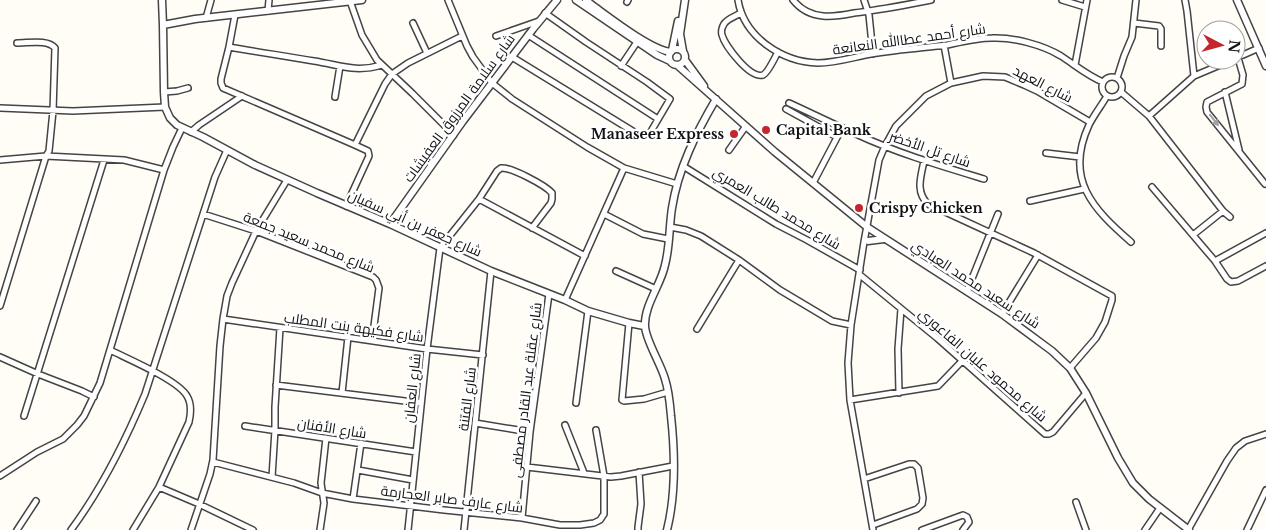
<svg xmlns="http://www.w3.org/2000/svg" width="1266" height="530" viewBox="0 0 1266 530" font-family="'Libre Baskerville',Cairo,serif">
	<rect width="100%" height="100%" fill="#fffdf5"/>
	<g fill="none" stroke-linecap="round" stroke-linejoin="round">
		<defs>
			<path id="minor" d="M448,0L467,46L473,57L492,83L512,99L587,147L624,168L677,184
				M738,0C744,37 782,62 818,63C836,63 854,57 871,54C896,50 921,48 947,45C961,42 977,38 992,38C1013,37 1043,45 1061,56C1075,65 1088,76 1103,82
				M793,0C801,10 811,15 823,16C833,17 844,15 854,13C880,10 905,5 931,0
				M864,0L869,15L873,54
				M1062,0L1085,7
				M1185,0L1187,11L1194,76
				M350,1L362,35L377,60L412,93L445,126L453,136
				M627,2L628,0
				M268,11L269,0
				M741,13C736,16 727,19 724,24C722,27 721,32 722,35C725,46 750,79 763,75C768,73 775,57 778,52
				M235,15L229,47L221,79V83L223,88L355,145L385,84L392,74L408,63L462,36
				M206,18L211,0
				M413,23L427,53
				M1134,23L1159,26L1161,29V46
				M528,35L658,119
				M496,36L539,21
				M944,45L951,83
				M229,47C257,52 285,56 314,61C340,65 355,73 382,65
				M512,57L639,135L647,136L650,133L670,99L647,82L586,42L545,13
				M1236,58L1259,48
				M1238,58L1243,75L1242,84L1207,102L1206,107L1207,112L1265,184
				M1075,65L1087,0
				M621,66L637,42
				M1102 87a10 10 0 1 1 20 0a10 10 0 1 1-20 0Z
				M1117,78L1124,56L1132,37L1136,0
				M164,92L177,91L188,88
				M1121,92L1149,116L1223,211L1230,217
				M1225,92L1239,150
				M1107,96C1101,106 1094,115 1089,125C1064,179 1093,209 1131,242
				M335,97L340,66
				M789,103C811,113 833,124 856,134C897,153 941,166 984,179
				M0,108L73,111L165,107
				M786,109L837,137
				M1149,116L1194,76L1232,60
				M191,132L199,125L242,96
				M729,150L746,126
				M1046,153L1080,157
				M0,160L46,156L124,160L164,170
				M924,161C921,176 915,192 928,204L1034,253L1112,296V300L1105,322L1096,338L1070,368
				M683,166L776,224L807,240L860,270
				M813,183L842,128
				M1152,187L1215,261L1227,279L1231,282L1238,281L1266,266
				M479,199L585,256
				M1030,201L1084,189
				M346,206L369,156L368,151L355,145
				M203,214L256,231L373,277L376,280L379,288L372,341
				M604,214L643,234L668,239
				M670,227L686,230L701,236L739,260L780,290L832,321L851,325
				M1193,235L1223,211
				M1215,261L1266,233
				M616,271L656,289
				M860,275L937,338L1045,434H1049L1053,432L1086,393
				M967,291L998,214
				M565,300L624,168
				M0,306L46,156L49,151L53,111L55,48C48,39 29,43 17,43
				M1002,314L1038,255
				M223,319L427,349L483,355
				M629,323L622,400L624,401L644,399L668,392
				M697,329L739,260
				M110,350C128,359 178,380 187,396C192,404 191,413 189,422L159,487L199,504L253,530
				M0,357L38,374L82,391L94,397
				M276,385L421,403
				M342,393L348,337
				M899,393L898,349L901,309
				M850,400L938,386L963,360
				M576,403L588,311
				M24,416L104,160
				M475,423L530,432
				M565,425L584,473
				M245,426L416,452
				M213,462L294,483L322,493L353,499L444,510L522,518L560,525H580L594,523L600,520L604,514V476L596,430
				M527,467L611,477L621,476L673,466
				M358,470L413,480
				M0,476L37,452L63,439L77,425L84,416L100,383L164,170L173,147L182,128
				M272,477L275,430V407L280,328
				M864,479L909,464H914L918,468L923,498L922,504L917,509L873,525
				M353,499L361,443
				M1076,502L1086,530
				M522,518L530,432L549,294
				M17,530L36,501
				M71,530C102,488 125,442 145,394L215,177L227,150
				M133,530L159,487
				M191,530L210,474L213,460L220,346L223,319L227,296L232,283L256,231L287,180
				M320,530L324,503L321,483L326,438
				M408,530L427,349L440,248L479,199L497,171L501,168C511,167 545,185 552,193V199L551,203L532,228
				M464,530L491,271
				M638,530V527L641,504L639,472
				M873,530L850,400L848,363L851,325L864,242L879,160L885,146L896,126L926,96L951,83L983,76L1005,77L1024,85L1039,92L1090,122
				M922,530L963,515L967,517L969,522L963,530
				M1145,530L1160,508
				M1188,530L1227,461L1236,448L1245,441L1266,434
				M1247,530L1266,490"/>
			<path id="tertiary" d="M162,0L163,25L164,92L165,107L170,118L177,125L203,137L255,165L317,193L390,224L491,271L565,300L588,311L629,323L644,326
				M576,0L657,55L670,61
				M586,0L592,5C610,18 651,50 671,52
				M1237,0L1266,66
				M163,25L195,19L362,0
				M669 57a8 8 0 1 1 16 0a8 8 0 1 1-16 0Z
				M672,50L678,21
				M683,51L680,34L685,0
				M685,60L704,86
				M677,65L775,152L867,227L1002,314L1052,351L1070,368L1086,393L1118,458L1133,483L1149,499L1189,530
				M390,224L463,121L533,29L557,0
				M868,241L884,239
				M667,530C676,494 675,453 671,416C670,404 669,391 665,379C661,364 645,339 645,326C644,305 661,285 665,265C670,246 669,227 672,208C678,169 696,133 716,99"/>
		</defs>
		<use href="#minor" stroke="#444" stroke-width="8"/>
		<use href="#tertiary" stroke="#444" stroke-width="9"/>
		<use href="#minor" stroke="#fff" stroke-width="5"/>
		<use href="#tertiary" stroke="#fff" stroke-width="6"/>
	</g>
	<defs><path id="oneway-solid" d="M-6-.8H1V-3.2L6.5 0L1 3.2V.8H-6Z" transform="scale(1.25)"/></defs>
	<use fill="#a0a0a0" href="#oneway-solid" transform="translate(1214 120) rotate(52)"/>
	<g fill="#c4262e" stroke="#fff" stroke-width="2">
		<circle cx="766" cy="130" r="5"/>
		<circle cx="734" cy="134" r="5"/>
		<circle cx="859" cy="208" r="5"/>
	</g>
	<g text-anchor="middle" stroke-width="5" stroke-linejoin="round" paint-order="stroke">
		<g font-size="14" fill="#111" stroke="#fff">
			<text transform="translate(909 39) rotate(-8)" y="5">شارع أحمد عطاالله النعانعة</text>
			<text transform="translate(1043 84) rotate(27)" y="5">شارع العهد</text>
			<text transform="translate(459 108) rotate(-54)" y="5">شارع سلامة المرزوق العفيشات</text>
			<text transform="translate(930 149) rotate(19)" y="5">شارع تل الأخضر</text>
			<text transform="translate(777 208) rotate(31)" y="5">شارع محمد طالب العمري</text>
			<text transform="translate(415 223) rotate(24)" y="5">شارع جعفر بن أبي سفيان</text>
			<text transform="translate(309 242) rotate(22)" y="5">شارع محمد سعيد جمعة</text>
			<text transform="translate(976 284) rotate(33)" y="5">شارع سعيد محمد العبادي</text>
			<text transform="translate(354 327) rotate(8)" y="5">شارع فكيهة بنت المطلب</text>
			<text transform="translate(983 365) rotate(41)" y="5">شارع محمود عليان الفاعوري</text>
			<text transform="translate(412 388) rotate(-84)" y="5">شارع العفان</text>
			<text transform="translate(526 390) rotate(-83)" y="5">شارع عقلة عبد القادر مصطفى</text>
			<text transform="translate(467 399) rotate(-83)" y="5">شارع الفتنة</text>
			<text transform="translate(332 428) rotate(9)" y="5">شارع الأفنان</text>
			<text transform="translate(452 499) rotate(7)" y="5">شارع عارف صابر العجارمة</text>
		</g>
		<g font-size="14" font-weight="bold" fill="#111" stroke="#fff" text-anchor="start">
			<text x="776" y="135">Capital Bank</text>
			<text x="724" y="139" text-anchor="end">Manaseer Express</text>
			<text x="869" y="213">Crispy Chicken</text>
		</g>
	</g>
	<g transform="translate(1221 45) rotate(96)"><circle r="24" fill="#ffffff" stroke="#a0a0a0"/>
	<path d="M0-4L9 19L0 12L-9 19Z" fill="#c4262e"/>
	<text y="-8" font-size="14" font-weight="bold" text-anchor="middle" fill="#111111">N</text>
	</g>
</svg>
